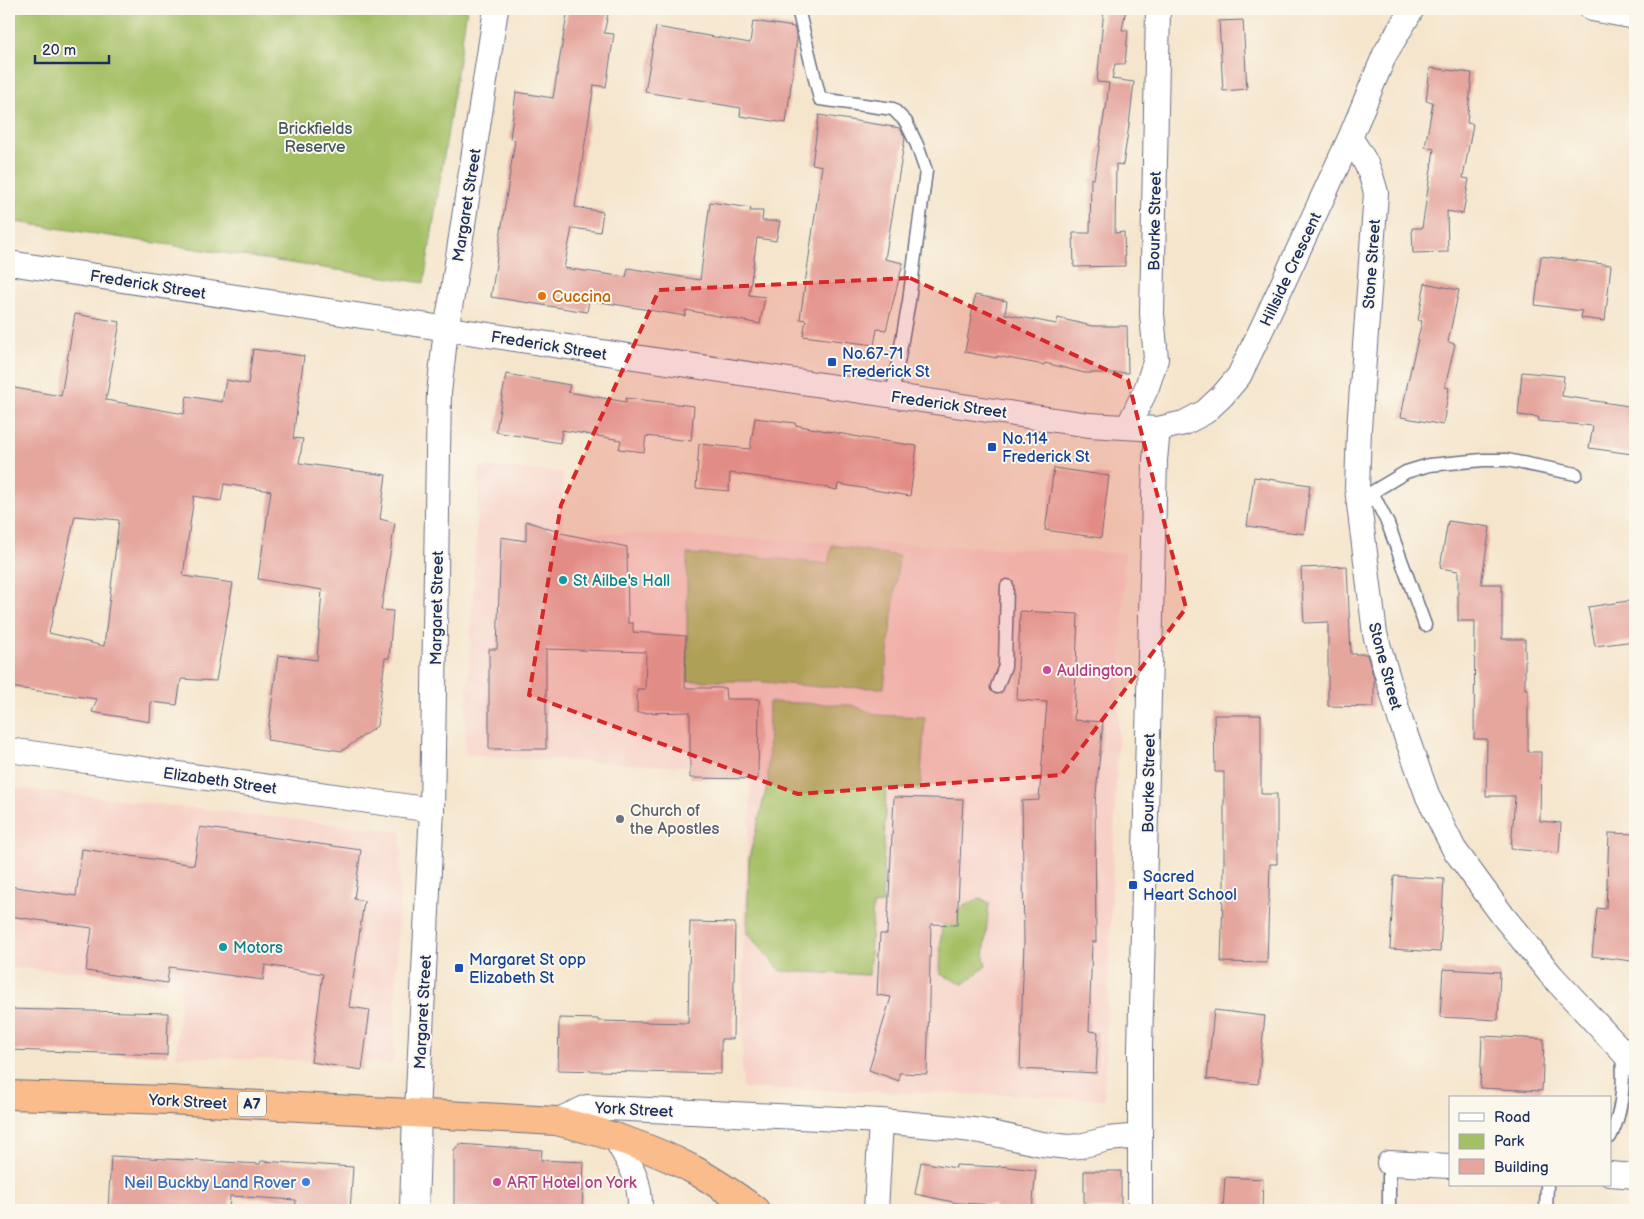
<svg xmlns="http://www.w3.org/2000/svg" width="1644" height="1219" viewBox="0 0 1644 1219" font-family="'Balsamiq Sans',sans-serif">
	<rect width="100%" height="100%" fill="#fbf7ec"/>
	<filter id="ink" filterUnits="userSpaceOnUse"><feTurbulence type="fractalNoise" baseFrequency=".02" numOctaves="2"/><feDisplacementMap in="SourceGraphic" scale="10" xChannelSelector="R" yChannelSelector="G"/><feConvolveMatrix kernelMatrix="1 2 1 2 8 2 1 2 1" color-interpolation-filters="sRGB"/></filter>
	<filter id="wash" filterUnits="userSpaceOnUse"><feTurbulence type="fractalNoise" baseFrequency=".0096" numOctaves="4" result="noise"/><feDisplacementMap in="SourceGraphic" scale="20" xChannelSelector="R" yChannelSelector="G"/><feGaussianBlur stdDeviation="1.12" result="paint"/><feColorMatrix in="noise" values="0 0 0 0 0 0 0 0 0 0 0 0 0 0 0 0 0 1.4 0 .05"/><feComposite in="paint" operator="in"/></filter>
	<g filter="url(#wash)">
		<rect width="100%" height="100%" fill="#f5e5cc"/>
		<path fill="#f7d1c8" d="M480,467L563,472L562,531L1125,553L1104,1100L1024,1095L742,1088L743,931L751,786L745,770L464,755Z
			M9,787L402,832L393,1064L176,1056L182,976L9,968Z"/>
		<path fill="#a5bf65" stroke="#607762" d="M11,9H467L424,283L9,221V23Z
			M832,545L899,556L884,688L820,687L754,681H687V554L760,557L828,564Z
			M769,702L852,705L877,715L925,717L920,790L886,788L882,904L873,905L869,975L781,971L747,933L749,858L768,782Z
			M981,898L989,903L984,956L986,966L964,984L940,974C941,962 939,932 944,922C949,913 972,901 981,898Z"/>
		<g id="blocks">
			<path fill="#e5a69e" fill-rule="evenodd" d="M568,9H609L604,33L614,34L606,87L594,85L575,207L603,212L600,232L572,228L564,268L626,277L628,268L700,280L710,202L751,208L750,211H763L762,221H780L776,241L757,238L749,295L765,297L760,324L686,310L685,316L589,300L587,312L491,297L515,140L510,139L516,92L553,98Z
				M1104,9H1126L1122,30H1128L1125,64H1115L1112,79L1134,82L1129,125L1123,165L1116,164L1115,233L1124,232L1125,266L1074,267L1073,233H1090L1091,178L1094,179L1105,109H1106L1109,83L1097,82Z
				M1243,20L1247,89L1223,91L1219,21Z
				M753,21L794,27L797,39L786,123L740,116L741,108L645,92L656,27L750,43Z
				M1430,68L1472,73L1467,123L1473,124L1463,178L1469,179L1463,214L1447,211L1448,252L1413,253L1412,228H1422L1434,149L1425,147L1433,102L1426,101Z
				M819,115L900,128L905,138L885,259L903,263L886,330L877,329L874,345L803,336L806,320L800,319L822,166L812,164Z
				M1541,256L1611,265L1605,321L1581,318L1582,311L1535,305Z
				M1425,283L1459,290L1448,342L1455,344L1445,387L1449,388L1443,425L1401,417L1408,381L1422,321L1418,320Z
				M975,295L1007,301L1005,314L1056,324L1058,318L1092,326H1127L1128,373H1085L1045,363L1044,365L997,356V358L965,352Z
				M75,314L120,322L106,400L184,414L187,396L222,402L226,380L248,384L253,349L304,356L293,438L303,439L299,463L386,475L380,519L395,523L381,610L393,611L389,658H385L377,726L342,751L267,740L278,655L317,660L322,590L258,579L271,491L224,484L221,501L194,496L183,576L233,583L216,681L181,679L177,705L151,702L150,722L92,712L97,699L9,687V387L61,396ZM75,516L119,520L104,646L49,633Z
				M1522,372L1564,376L1562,396L1635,407V434L1632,454L1589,448L1593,426L1539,421L1538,417L1518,415Z
				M506,374L570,385L568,392L626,402V398L694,406L691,441L646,436L644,452L619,449L621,440L562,430L560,443L496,432Z
				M755,418L795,423V425L864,438L917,446L910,496L838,484L837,490L801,483L730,473L729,491L696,488L699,444L750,449Z
				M1054,468L1109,476L1101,538L1045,530Z
				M1254,477L1310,485L1304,534L1247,526Z
				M526,521L561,533L627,547L628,623H633V632L686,636L685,688H725L726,699H759L758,779L690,778V712L637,713V689H645L646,652L546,649V749H489V649H497L501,537L526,541Z
				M1448,521L1490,527L1481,584H1502V639H1525V689H1528V752H1541L1540,821L1561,823L1559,853L1511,849L1515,796H1486L1487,739H1474L1475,621H1458V571L1440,568Z
				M1347,566L1351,654H1367L1374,678V707L1328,706V622L1304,623L1301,568Z
				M1635,600V641L1595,646L1588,607Z
				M1020,611L1078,614L1074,720L1103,722L1095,804L1096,942H1092L1089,1031L1098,1032L1096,1073L1020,1069L1024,942L1022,801L1039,800L1047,702L1017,700Z
				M1214,715H1261V794H1277V864H1270L1267,963L1221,962L1223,896H1224V772H1215Z
				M894,797L963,799L957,925L931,924L927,1074L899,1073V1081L869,1070L891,997L877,995L880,934H887Z
				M200,827L361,850L354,899L364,901L349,1007L370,1010L362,1070L311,1062L323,974L265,965L263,980L169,967L167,983L86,971L92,928L9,916V886L76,896L82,849L194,865Z
				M1609,833L1635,834V929L1632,961L1592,956L1597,908L1606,909Z
				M1394,876L1444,879L1440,952L1390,949Z
				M690,922L735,923L733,1039H721V1074L558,1070L559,1018L598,1019V1021L688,1023Z
				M1443,969L1500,972L1498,1020L1440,1017Z
				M9,1009L168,1013L167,1055L9,1050Z
				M1214,1010L1265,1016L1258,1084L1207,1079Z
				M1482,1036L1544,1039L1542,1091L1480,1088Z
				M459,1144L542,1150L541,1160L584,1162L582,1210H454V1150Z
				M111,1156L260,1164L261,1161L353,1167L350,1210H295L296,1200L230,1196L229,1210H108Z
				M921,1162L956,1168V1165L999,1167V1166L1036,1170L1032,1210L994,1209L995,1205L958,1203L915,1194Z
				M1084,1171H1121V1208H1084Z
				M1225,1177L1263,1179L1262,1210H1223Z"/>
		</g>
	</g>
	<g filter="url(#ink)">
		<use href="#blocks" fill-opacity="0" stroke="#676f84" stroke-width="1"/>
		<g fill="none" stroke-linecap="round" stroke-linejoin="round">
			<defs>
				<path id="service" d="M798,9L820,99L893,109L906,122L917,145L926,171L909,301L892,396
					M1372,492L1388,524L1425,625
					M1359,500L1406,472L1429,465L1483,460H1507L1576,474
					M997,687L1005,666L1007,586
					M1610,1137C1623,1112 1624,1080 1622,1054
					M1389,1163V1210
					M1546,1210L1547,1185"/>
				<path id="minor" d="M1592,9L1635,17
					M1350,138C1365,159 1370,169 1376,193L1359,429L1357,488L1375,634L1401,722L1428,797L1454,849L1503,916L1552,976L1635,1065
					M9,263L1048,419L1089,425L1158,429L1184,423L1205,412L1222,396L1239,376L1264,324L1350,138L1385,54L1412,9
					M1128,427L1147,387L1156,359L1152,314L1158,9
					M9,750L432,810
					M417,1112L432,810L439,393L446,329L452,296L496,9
					M556,1121L587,1107L881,1121L955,1128L981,1131L1042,1144L1068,1147L1080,1146L1108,1139L1140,1136
					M614,1136C629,1163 641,1178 640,1210
					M1389,1163L1450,1166
					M1610,1174L1635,1176
					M876,1210L881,1121
					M1140,1210V1048L1155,460L1158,429"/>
				<path id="tertiary" d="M414,1210L417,1112"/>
				<path id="trunk" d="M9,1095L168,1100L556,1121C603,1132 651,1147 694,1170C716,1182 736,1196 755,1210"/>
			</defs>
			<use href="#service" stroke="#676f84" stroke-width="15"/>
			<use href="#minor" stroke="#676f84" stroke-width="26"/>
			<use href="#tertiary" stroke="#676f84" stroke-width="30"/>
			<use href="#trunk" stroke="#676f84" stroke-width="30"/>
			<use href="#service" stroke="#fff" stroke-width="12"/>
			<use href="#minor" stroke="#fff" stroke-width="24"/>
			<use href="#tertiary" stroke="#fff" stroke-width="28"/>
			<use href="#trunk" stroke="#f9bc8a" stroke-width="28"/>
		</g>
	</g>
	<path fill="#d62828" fill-opacity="0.2" stroke="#d62828" stroke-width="4" stroke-dasharray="10 6" stroke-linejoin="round" d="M910,278L1128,380L1186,608L1061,775L798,794L529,695L561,505L659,290Z"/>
	<circle fill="#e8710a" stroke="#fbf7ec" stroke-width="2" cx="542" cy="296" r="5"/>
	<g fill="#1a4fb4" stroke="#fbf7ec" stroke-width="2">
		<rect x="827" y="357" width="10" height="10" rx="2.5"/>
		<rect x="987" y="442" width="10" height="10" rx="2.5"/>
		<rect x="1128" y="880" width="10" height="10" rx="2.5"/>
		<rect x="454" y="963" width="10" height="10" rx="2.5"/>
	</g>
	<g fill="#0f9aa8" stroke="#fbf7ec" stroke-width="2">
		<circle cx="563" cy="580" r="5"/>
		<circle cx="223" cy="947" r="5"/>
	</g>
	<g fill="#d1479c" stroke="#fbf7ec" stroke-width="2">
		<circle cx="1047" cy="670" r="5"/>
		<circle cx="497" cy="1182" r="5"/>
	</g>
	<circle fill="#6b7280" stroke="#fbf7ec" stroke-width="2" cx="620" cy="819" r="5"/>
	<circle fill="#3f7fe0" stroke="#fbf7ec" stroke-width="2" cx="306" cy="1182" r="5"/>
	<g text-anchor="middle" stroke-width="4" stroke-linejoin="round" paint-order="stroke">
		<rect fill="#fbf7ec" stroke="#5e6b89" stroke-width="1" x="238" y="1091.5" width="28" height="25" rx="4"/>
		<g font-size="15" font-weight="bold" fill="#1b2f5e">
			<text x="252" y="1109">A7</text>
		</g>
		<g font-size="16" fill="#445a60" stroke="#fbf7ec">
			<text x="315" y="134">Brickfields<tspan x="315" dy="18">Reserve</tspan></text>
		</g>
		<g font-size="16" fill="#1b2f5e" stroke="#fbf7ec">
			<text transform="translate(466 205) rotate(-81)" y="6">Margaret Street</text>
			<text transform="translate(1154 221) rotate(-89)" y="6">Bourke Street</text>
			<text transform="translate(1371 264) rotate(-86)" y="6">Stone Street</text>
			<text transform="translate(1290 269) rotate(-65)" y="6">Hillside Crescent</text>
			<text transform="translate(148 284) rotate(9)" y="6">Frederick Street</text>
			<text transform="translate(549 345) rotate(9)" y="6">Frederick Street</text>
			<text transform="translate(949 404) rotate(8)" y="6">Frederick Street</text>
			<text transform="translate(436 608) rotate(-89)" y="6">Margaret Street</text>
			<text transform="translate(1386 666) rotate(75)" y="6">Stone Street</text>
			<text transform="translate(220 780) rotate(8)" y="6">Elizabeth Street</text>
			<text transform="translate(1148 783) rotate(-89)" y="6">Bourke Street</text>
			<text transform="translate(422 1012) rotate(-87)" y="6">Margaret Street</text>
			<text transform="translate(188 1101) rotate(3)" y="6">York Street</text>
			<text transform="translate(634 1109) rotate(3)" y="6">York Street</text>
		</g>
		<g font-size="16" fill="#c56008" stroke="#fbf7ec" text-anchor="start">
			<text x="552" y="302">Cuccina</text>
		</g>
		<g font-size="16" fill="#164399" stroke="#fbf7ec" text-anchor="start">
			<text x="842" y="359">No.67-71<tspan x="842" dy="18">Frederick St</tspan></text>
			<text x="1002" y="444">No.114<tspan x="1002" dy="18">Frederick St</tspan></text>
			<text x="1143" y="882">Sacred<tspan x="1143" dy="18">Heart School</tspan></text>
			<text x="469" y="965">Margaret St opp<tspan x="469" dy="18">Elizabeth St</tspan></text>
		</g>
		<g font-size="16" fill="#0d838f" stroke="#fbf7ec" text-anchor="start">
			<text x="573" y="586">St Ailbe's Hall</text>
			<text x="233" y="953">Motors</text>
		</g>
		<g font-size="16" fill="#b23c85" stroke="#fbf7ec" text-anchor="start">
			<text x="1057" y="676">Auldington</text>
			<text x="507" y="1188">ART Hotel on York</text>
		</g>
		<g font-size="16" fill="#5b616d" stroke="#fbf7ec" text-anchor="start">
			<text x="630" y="816">Church of<tspan x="630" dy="18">the Apostles</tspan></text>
		</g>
		<g font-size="16" fill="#366cbe" stroke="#fbf7ec" text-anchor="end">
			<text x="296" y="1188">Neil Buckby Land Rover</text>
		</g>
	</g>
	<rect width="1644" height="1219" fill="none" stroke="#fbf7ec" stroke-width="30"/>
	<rect x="1449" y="1096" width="162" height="90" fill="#fbf7ec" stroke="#a1a7b3"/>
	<rect x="1459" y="1113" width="25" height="8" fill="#ffffff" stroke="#a1a7b3"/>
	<text x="1494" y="1122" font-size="15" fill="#1b2f5e">Road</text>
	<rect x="1459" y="1134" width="25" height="15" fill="#a5bf65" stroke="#a1a7b3"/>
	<text x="1494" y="1146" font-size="15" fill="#1b2f5e">Park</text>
	<rect x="1459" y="1159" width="25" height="15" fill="#e5a69e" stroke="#a1a7b3"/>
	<text x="1494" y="1172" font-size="15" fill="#1b2f5e">Building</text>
	<path d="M35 55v8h74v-8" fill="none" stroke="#1b2f5e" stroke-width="2.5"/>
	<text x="42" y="55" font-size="15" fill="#1b2f5e" stroke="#fbf7ec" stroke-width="4" paint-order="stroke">20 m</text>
</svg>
